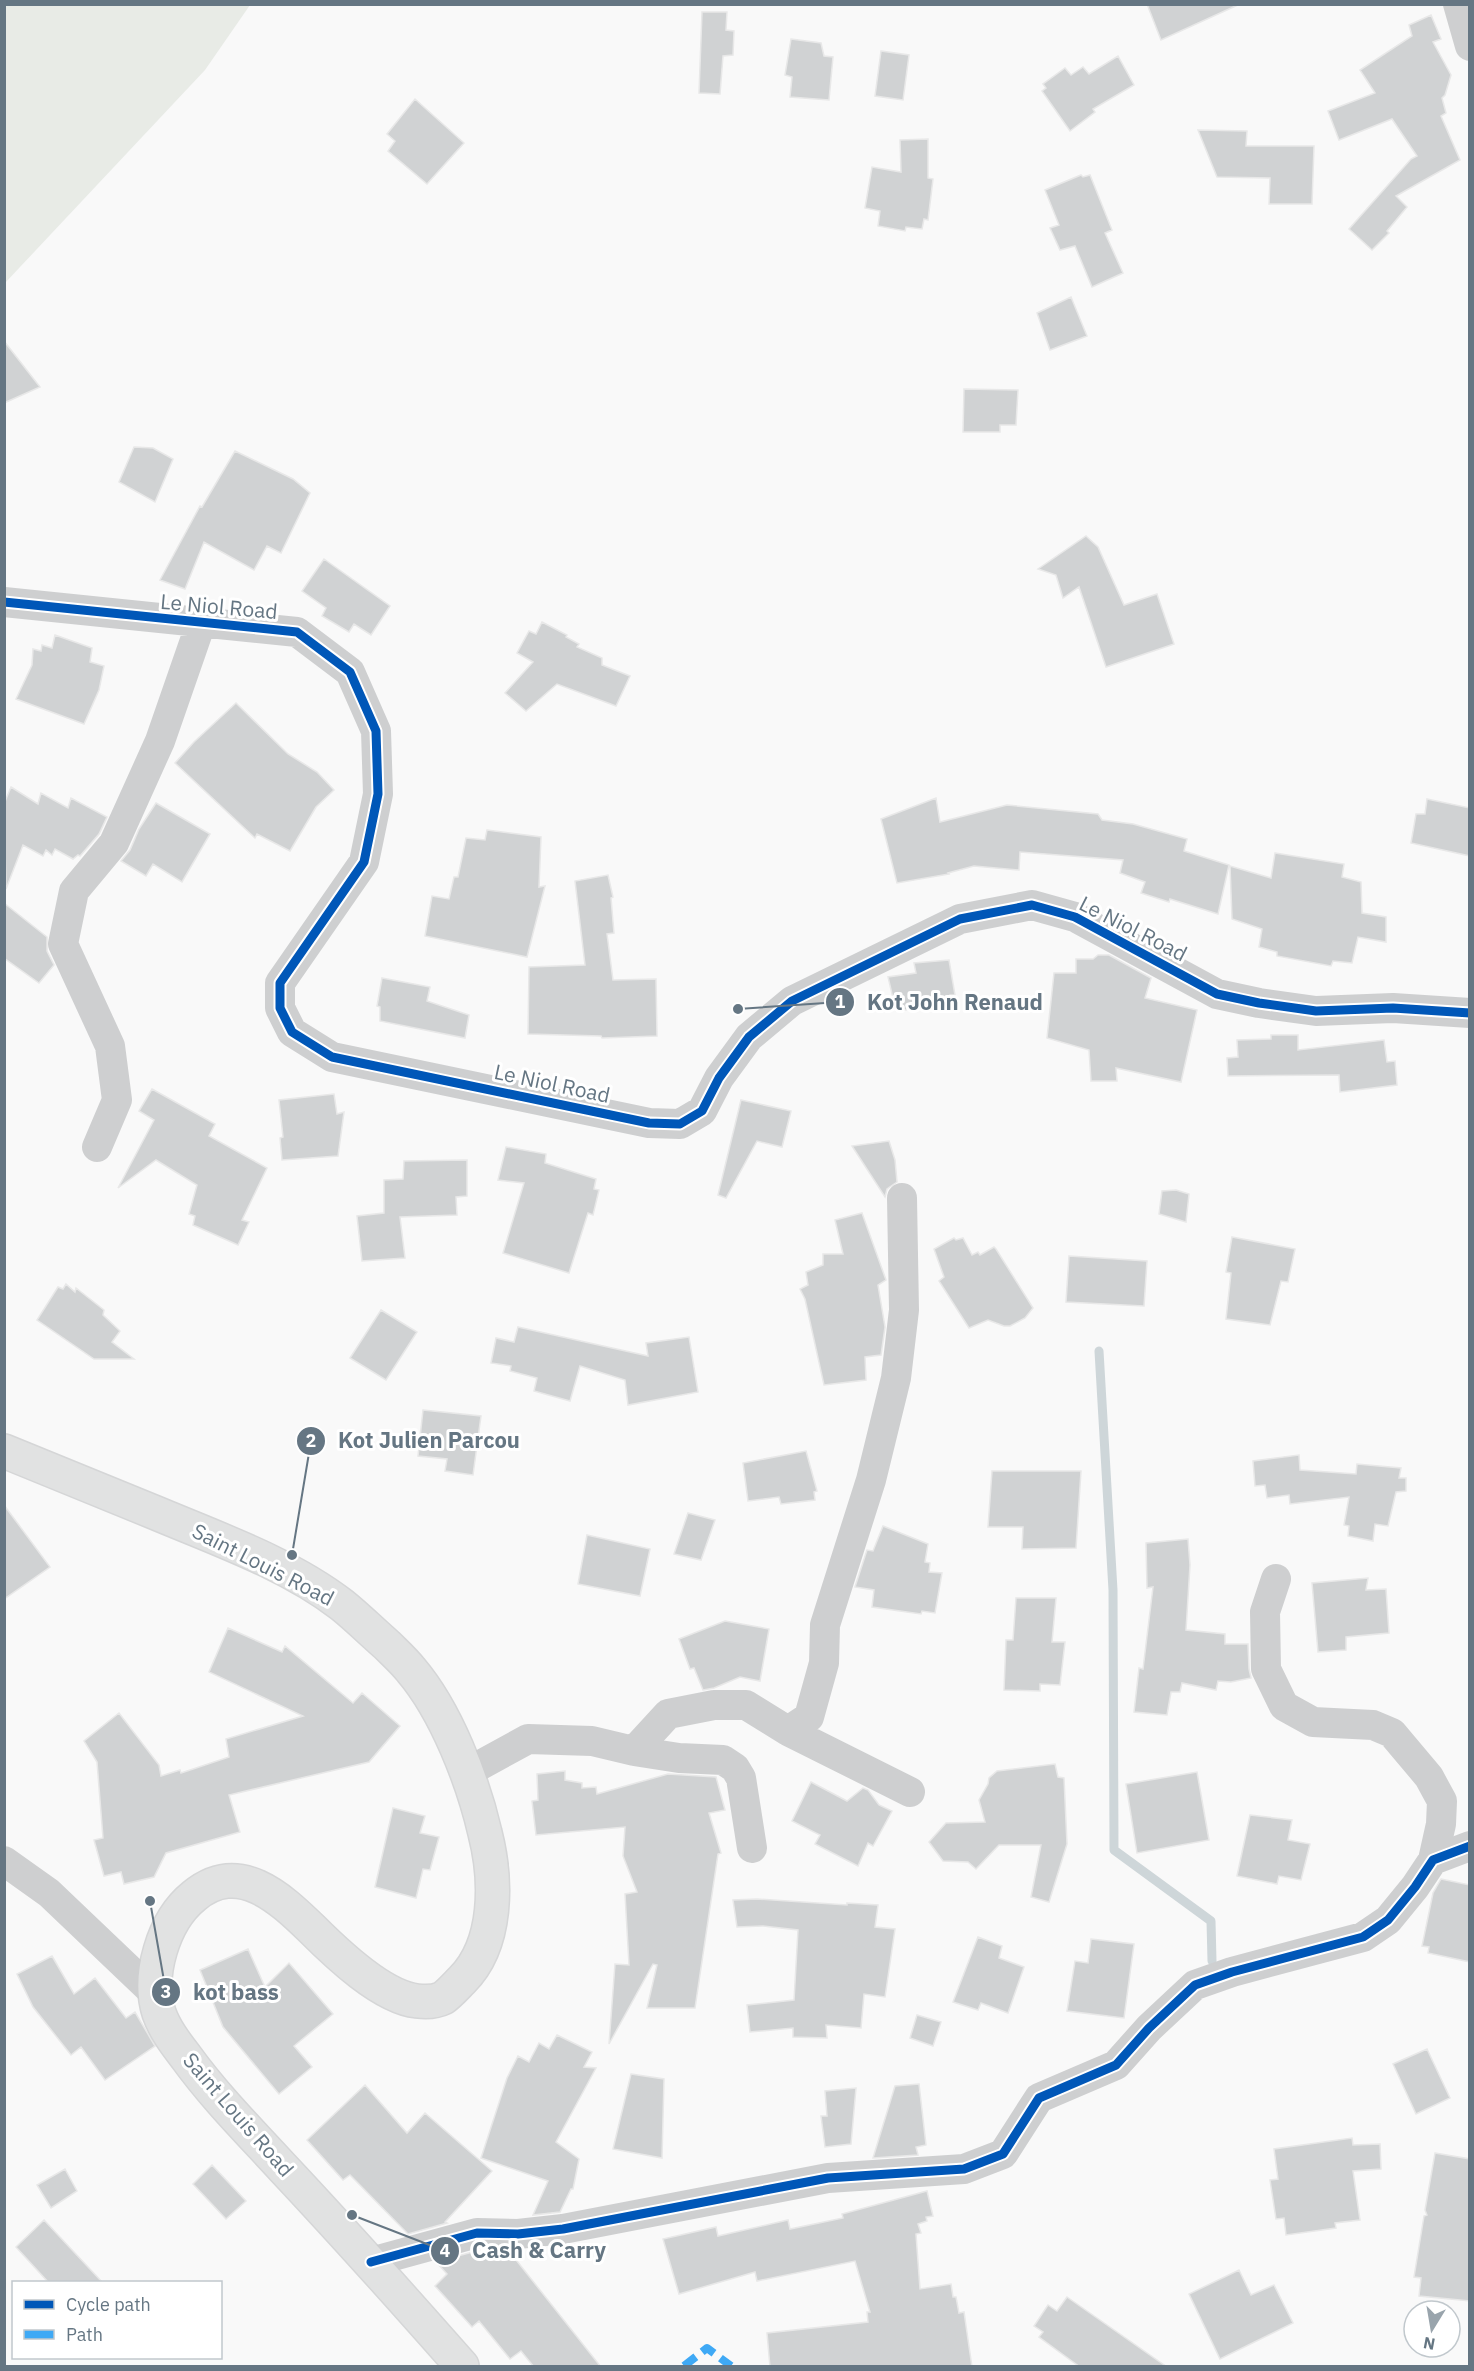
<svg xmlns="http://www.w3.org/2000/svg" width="1474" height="2371" viewBox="0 0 1474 2371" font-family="'IBM Plex Sans',sans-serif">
	<rect width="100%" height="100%" fill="#f9f9f9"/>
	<path fill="#e8ebe6" d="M5,4L250,5L205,70L5,283Z"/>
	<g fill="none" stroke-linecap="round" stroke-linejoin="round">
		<path stroke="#ced6d9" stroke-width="9" d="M1099,1351L1113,1590L1114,1850L1211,1921L1212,1961"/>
	</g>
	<path fill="#d0d2d3" stroke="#e8e8e8" stroke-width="1.5" d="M1147,4H1240L1161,40Z
		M702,12H727L726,30L734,31L733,55L723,56L720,94L699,93Z
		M1431,15L1441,39L1433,42L1451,75L1445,95L1442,98L1446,113L1441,116L1460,160L1396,196L1407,207L1387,231L1389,233L1372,250L1349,229L1411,159L1417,156L1392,119L1339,140L1328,111L1375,93L1360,70L1412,36L1409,25Z
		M791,39L821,43L824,56L833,57L829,100L790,97L792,77L785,75Z
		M881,51L909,55L903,100L875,96Z
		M1118,56L1134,85L1093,109L1095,112L1070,131L1042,91L1046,88L1043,84L1065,68L1071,75L1083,67L1089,74Z
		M415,99L464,143L427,184L388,151L395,141L387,134Z
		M1198,130L1247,131L1246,146H1314L1312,204H1269L1270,178L1217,177Z
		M928,139V178L933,179L928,220L924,219L922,229L906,227L905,231L878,226L880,211L865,208L872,167L901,172L900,140Z
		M1081,175L1083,177L1090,175L1112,230L1105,233L1123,273L1092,287L1075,246L1060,250L1050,228L1059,225L1045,190Z
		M1071,297L1087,336L1050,350L1037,313Z
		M4,341L40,387L4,403Z
		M964,389L1018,390L1016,425H1000V432H963Z
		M134,447L153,448L173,459L155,502L119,482Z
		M235,451L293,479L310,493L281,553L267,546L254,570L204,542L185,589L160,580L200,506L202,507Z
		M1086,536L1098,547L1124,605L1157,594L1174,644L1106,667L1079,587L1063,598L1056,575L1038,569Z
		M324,559L390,606L371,635L354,624L349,632L322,616L326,608L302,591Z
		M542,622L567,635L566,637L579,644L577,647L602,658V665L630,676L616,706L557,684L526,711L505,693L533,662L517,653L529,631L536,634Z
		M55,635L92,648L90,662L104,666L99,690L84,724L16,699L32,665L33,649L41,651L42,645L52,648Z
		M236,703L288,754L317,772L334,790L316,807L290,851L257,834L255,838L175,763L194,742Z
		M11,787L38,804L41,793L68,808L71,798L107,817L99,834L80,856L78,855L73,859L55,849L52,855L46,850L43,856L23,845L6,889L4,804Z
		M936,798L940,822L1007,805L1098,814L1102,820L1133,824L1187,839L1184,851L1229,865L1218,914L1170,899L1169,902L1141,893L1145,882L1120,873L1123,860L1020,852L1019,870L974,866L948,873L949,874L897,883L881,819Z
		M1427,799L1470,808V856L1411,843L1416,814H1425Z
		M156,803L210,834L182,882L153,864L146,876L121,861L130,850L139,829Z
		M487,830L541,837L539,887L545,886L527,957L425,936L432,896L449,899L454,877H458L466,838L485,840Z
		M1275,853L1344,864L1342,877L1361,882L1362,913L1386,917V942L1358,937L1352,963L1333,961L1331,966L1277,956V952L1259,947L1262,929L1232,919L1230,866L1271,878Z
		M608,875L613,897L611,898L614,933L607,934L613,980L656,979L657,1036L602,1038L601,1036L528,1034L529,967L585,965L575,881Z
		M4,903L47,937V951L54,965L39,983L4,958Z
		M1098,955H1109L1151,978L1145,998L1197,1010L1181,1082L1116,1068L1117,1081H1091L1089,1050L1047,1038L1054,973H1076V959H1093Z
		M949,960L955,995H950V1005L896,1011L888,977L916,973L914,963Z
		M382,978L430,987L427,1001L469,1015L465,1038L380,1021V1007L377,1006Z
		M1271,1035H1298V1050L1384,1040L1387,1062L1395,1061L1397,1085L1340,1092L1339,1075L1228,1076L1227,1058L1238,1057L1237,1040L1271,1039Z
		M152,1089L215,1124L209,1136L267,1168L242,1220L249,1222L238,1245L193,1225L195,1216L189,1214L197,1185L156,1160L118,1188L154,1120L139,1111Z
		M334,1094L337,1114L344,1112L338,1156L282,1160L280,1138L283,1137L279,1100Z
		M741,1100L791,1111L782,1147L757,1141L726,1198L718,1195Z
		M889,1141L895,1160L897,1182L887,1189L885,1197L852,1146Z
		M506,1147L546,1154L545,1163L596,1179L594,1189L599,1190L593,1215L588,1213L569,1273L503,1253L524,1183L498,1180Z
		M467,1160V1196L456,1197L457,1215L400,1217L405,1258L362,1261L357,1216L384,1213V1180L403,1179L404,1161Z
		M1176,1190L1189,1194L1186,1222L1159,1214L1162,1191Z
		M862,1213L886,1280L878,1285L885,1327L881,1355L865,1357L866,1380L824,1385L805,1299L800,1289L808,1285L806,1272L823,1265V1254H843L835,1220Z
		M1232,1237L1295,1249L1288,1282L1281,1281L1270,1325L1226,1319L1231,1273L1226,1272Z
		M954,1238L956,1240L963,1238L972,1255L978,1252L980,1255L994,1247L996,1249L1033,1308L1025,1318L1010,1326H1004L988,1320L969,1328L939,1281L944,1277L934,1249Z
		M1069,1256L1147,1261L1144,1306L1066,1302Z
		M66,1284L75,1292L76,1288L104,1310L103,1315L120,1331L112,1342L134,1359H94L37,1320L58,1287L63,1289Z
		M381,1310L417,1332L386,1380L350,1358Z
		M518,1327L648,1356L646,1343L689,1337L698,1392L628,1405L625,1380L580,1366L570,1401L534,1391L537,1378L510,1371L511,1366L491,1363L496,1338L514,1342Z
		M423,1410L481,1416L473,1475L445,1471L447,1459L418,1456Z
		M806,1451L817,1491L814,1492L815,1500L781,1504L779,1497L748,1501L743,1463Z
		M1299,1455L1300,1470L1356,1474L1357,1464L1401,1468L1399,1478H1406V1491L1396,1492L1388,1526L1375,1524L1373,1541L1348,1536L1349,1526L1344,1525L1349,1497L1290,1504L1289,1495L1267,1498L1265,1485L1255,1486L1253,1461Z
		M992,1471H1081L1076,1548L1022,1549L1023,1527H988Z
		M4,1505L50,1567L4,1599Z
		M688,1513L715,1520L701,1560L674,1554Z
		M883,1526L928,1544L925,1562L930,1563L929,1572L942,1573L935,1613L922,1611L921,1614L872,1607L874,1590L855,1587L867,1550L873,1551Z
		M587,1535L650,1549L640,1596L578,1584Z
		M1188,1539L1190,1565L1186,1630L1225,1634V1644H1248L1249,1669L1251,1678L1231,1682L1218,1681L1216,1690L1182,1683L1180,1692H1171L1167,1715L1134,1712L1139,1668L1143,1669L1153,1587L1147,1588L1146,1543Z
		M1368,1578L1366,1590L1386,1589L1389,1633L1346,1637V1650L1318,1652L1312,1583Z
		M1016,1598H1056L1052,1642H1065L1060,1685L1040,1684V1691L1004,1690L1006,1640H1013Z
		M725,1621L769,1629L760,1681L740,1677L714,1688L703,1690L694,1668L690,1669L679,1639Z
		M228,1628L282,1652L285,1646L353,1703L362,1693L400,1726L369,1762L229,1795L240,1832L166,1853L154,1877L124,1884L121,1872L104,1876L94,1840L103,1838L97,1762L84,1741L119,1713L159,1765L161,1776L180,1770L181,1773L229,1757L226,1739L303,1716L209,1672Z
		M1055,1764L1058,1777L1064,1778L1067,1844L1049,1902L1031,1897L1041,1845H999L976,1869L968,1862L943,1861L929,1842L946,1823L985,1822L979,1800L988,1784L989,1778L997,1771Z
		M565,1771V1780L582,1783V1788L596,1787L597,1794L668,1774L716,1777L725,1810L709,1813L721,1853L718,1854L695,2008H647L657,1965L653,1964L609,2044L615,1964L629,1965L625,1894L637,1892L623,1856L625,1827L536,1835L532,1801L538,1800L537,1774Z
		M1197,1772L1209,1840L1137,1853L1126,1784Z
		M811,1782L847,1801L863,1788L868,1790L879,1805L892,1811L873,1846L868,1843L858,1866L815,1844L820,1835L792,1821Z
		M393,1808L425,1816L420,1833L439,1837L430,1870L423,1869L416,1898L375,1887Z
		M1250,1815L1292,1820L1288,1840L1310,1844L1301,1880L1279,1876L1277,1884L1237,1876Z
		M1441,1879L1470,1885V1962L1428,1953L1429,1947L1422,1946L1433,1893Z
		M757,1899L847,1905V1903L878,1905L875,1927L895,1929L885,1997L864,1994L861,2028L826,2025L827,2038L793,2037V2028L750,2032L747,2005L794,2000L798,1930L763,1926L737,1927L733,1900Z
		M978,1937L1002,1946L999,1958L1024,1967L1008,2013L981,2003L978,2010L953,2002Z
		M1091,1939L1134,1944L1124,2018L1067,2011L1075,1961L1088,1963Z
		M248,1949L265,1987L289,1963L333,2014L294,2046L312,2067L279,2094L223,2027L200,1970Z
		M52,1956L74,1994L95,1978L126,2018L135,2012L155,2046L105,2080L81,2047L71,2055L33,2007L17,1974Z
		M917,2015L941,2022L933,2046L910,2038Z
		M557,2035L592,2052L584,2067L596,2068L556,2142L579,2159L573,2189H571L560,2212L533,2215L548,2181L481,2158L507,2078L518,2056L529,2062L539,2043L549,2049Z
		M1427,2049L1450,2098L1416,2114L1393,2064Z
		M631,2074L664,2079L662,2158L613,2149Z
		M919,2084L926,2145L916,2147L918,2155L873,2158L895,2086Z
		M365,2085L407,2133L425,2113L492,2171L445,2222L447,2223L408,2234L350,2175L343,2180L307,2140Z
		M856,2088L851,2144L825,2147L821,2116H827L825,2091Z
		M1352,2138L1353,2145L1380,2144L1381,2169L1353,2171L1360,2220L1335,2223L1336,2228L1286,2235L1284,2218L1276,2219L1270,2180L1278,2179L1274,2149Z
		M1435,2153L1470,2159V2301L1419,2296L1421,2278L1414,2277L1424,2216L1427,2215L1425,2210Z
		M212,2165L246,2201L226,2219L193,2184Z
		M65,2169L77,2191L51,2208L37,2185Z
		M927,2191L933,2216L926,2217L927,2221L918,2224L921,2233L916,2234L920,2289L951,2284L953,2297H956L959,2313L964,2312L972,2367H770L767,2333L868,2322L867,2312H870L855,2261L757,2281L755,2272L679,2294L663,2239L716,2227L718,2236L788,2220L790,2229L843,2218L842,2214Z
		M44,2220L103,2283H49L16,2247Z
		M476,2251L484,2259L495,2251H509L601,2367H534L521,2351L510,2359L479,2321L472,2327L435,2286L447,2274L436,2262Z
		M1239,2270L1251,2295L1274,2285L1293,2323L1220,2359L1189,2294Z
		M1067,2297L1167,2367H1080L1039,2337L1043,2332L1034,2326L1048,2305L1057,2311Z"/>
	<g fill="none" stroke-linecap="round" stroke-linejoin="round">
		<defs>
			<path id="primary" d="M4,1451C55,1472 106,1493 156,1513C218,1539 289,1564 342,1605C357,1617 372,1632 387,1645C395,1653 404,1661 411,1670C446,1711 473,1781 485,1833C497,1880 498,1944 462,1980C456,1986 449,1994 443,1998C435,2002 425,2002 417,2001C382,1997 337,1954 312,1929C280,1898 239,1859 194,1896C163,1921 147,1976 159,2013C165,2030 176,2044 186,2057C215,2097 250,2132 283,2168C344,2233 403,2299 462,2366"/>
		</defs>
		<use href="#primary" stroke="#d5d6d7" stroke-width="36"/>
		<path stroke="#cecfd0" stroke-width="30" d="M1458,4L1470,46
			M4,602L297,632L350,672L376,731L378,794L364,862L280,983V1008L292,1032L332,1057L649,1123L680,1124L702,1111L719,1078L749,1037L792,1001L960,919L1032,905L1075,917L1217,994L1259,1003L1316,1011L1393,1008L1470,1013
			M97,1147L117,1100L110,1046L63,944L74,891L114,843L160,741L201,623
			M1276,1579L1265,1612L1266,1669L1284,1706L1313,1722L1373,1725L1392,1733L1429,1777L1442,1801L1441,1824L1433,1860
			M788,1731L809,1717L824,1663L825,1625L871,1480L896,1378L904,1310L902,1198
			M634,1751L679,1758L723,1760L735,1768L741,1778L752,1848
			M466,1773L528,1739L592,1741L634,1751L668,1714L714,1705H746L788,1731L910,1792
			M4,1861L49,1893L155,1994
			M371,2262L477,2233L518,2234L563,2229L828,2178L964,2169L1003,2154L1039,2098L1116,2065L1149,2028L1195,1985L1232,1972L1363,1937L1388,1920L1415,1887L1433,1860L1470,1846"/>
		<use href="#primary" stroke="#e1e2e2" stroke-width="33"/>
		<path stroke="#3fa9f5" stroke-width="8" stroke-dasharray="15 8" stroke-linecap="butt" d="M684,2366L707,2348L731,2366"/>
		<defs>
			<path id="cycleway" d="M4,602L297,632L350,672L376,731L378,794L364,862L280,983V1008L292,1032L332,1057L649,1123L680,1124L702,1111L719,1078L749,1037L792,1001L960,919L1032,905L1075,917L1217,994L1259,1003L1316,1011L1393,1008L1470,1013
				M371,2262L477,2233L518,2234L563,2229L828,2178L964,2169L1003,2154L1039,2098L1116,2065L1149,2028L1195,1985L1232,1972L1363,1937L1388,1920L1415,1887L1433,1860L1470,1846"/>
		</defs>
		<use href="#cycleway" stroke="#fff" stroke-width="13"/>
		<use href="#cycleway" stroke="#0057b8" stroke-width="9"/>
	</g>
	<g text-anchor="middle" stroke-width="6" stroke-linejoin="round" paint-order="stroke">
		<g font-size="21" fill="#657683" stroke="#fff">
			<text transform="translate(219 607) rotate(5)" y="7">Le Niol Road</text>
			<text transform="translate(1133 929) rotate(27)" y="7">Le Niol Road</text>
			<text transform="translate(552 1084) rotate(12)" y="7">Le Niol Road</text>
			<text transform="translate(263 1565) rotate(27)" y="7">Saint Louis Road</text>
			<text transform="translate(238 2115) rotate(49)" y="7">Saint Louis Road</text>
		</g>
	</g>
	<path fill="none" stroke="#657683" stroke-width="2" d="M738 1009L840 1002M292 1555L311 1441M150 1901L166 1992M352 2215L445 2251"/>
	<g fill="#657683" stroke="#fff" stroke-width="2">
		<circle cx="738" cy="1009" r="6"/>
		<circle cx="292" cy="1555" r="6"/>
		<circle cx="150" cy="1901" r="6"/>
		<circle cx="352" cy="2215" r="6"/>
		<circle cx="840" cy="1002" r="15"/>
		<circle cx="311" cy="1441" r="15"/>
		<circle cx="166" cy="1992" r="15"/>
		<circle cx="445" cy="2251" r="15"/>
	</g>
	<g font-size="18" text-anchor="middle" font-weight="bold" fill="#fff">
		<text x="840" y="1008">1</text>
		<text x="311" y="1447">2</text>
		<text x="166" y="1998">3</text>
		<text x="445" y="2257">4</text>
	</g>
	<g font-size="22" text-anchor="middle" font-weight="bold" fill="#657683" stroke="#fff" stroke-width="6" stroke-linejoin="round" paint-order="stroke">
		<text x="955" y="1010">Kot John Renaud</text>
		<text x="429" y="1448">Kot Julien Parcou</text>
		<text x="236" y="2000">kot bass</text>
		<text x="539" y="2258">Cash &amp; Carry</text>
	</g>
	<rect width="1474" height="2371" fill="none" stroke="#657683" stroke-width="12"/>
	<rect x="12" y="2281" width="210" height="78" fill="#ffffff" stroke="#c1c8cd" stroke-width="1.5"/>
	<rect x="24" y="2300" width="30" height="9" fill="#0057b8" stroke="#c1c8cd" stroke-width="1.5"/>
	<text x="66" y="2311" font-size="18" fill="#657683">Cycle path</text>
	<rect x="24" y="2330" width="30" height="9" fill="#3fa9f5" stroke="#c1c8cd" stroke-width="1.5"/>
	<text x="66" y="2341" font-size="18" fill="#657683">Path</text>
	<g transform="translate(1432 2329) rotate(191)"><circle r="28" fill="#ffffff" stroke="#c1c8cd" stroke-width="1.5"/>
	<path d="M0-4.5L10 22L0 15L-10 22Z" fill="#99a4ac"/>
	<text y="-9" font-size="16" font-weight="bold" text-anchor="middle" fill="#657683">N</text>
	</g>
</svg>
